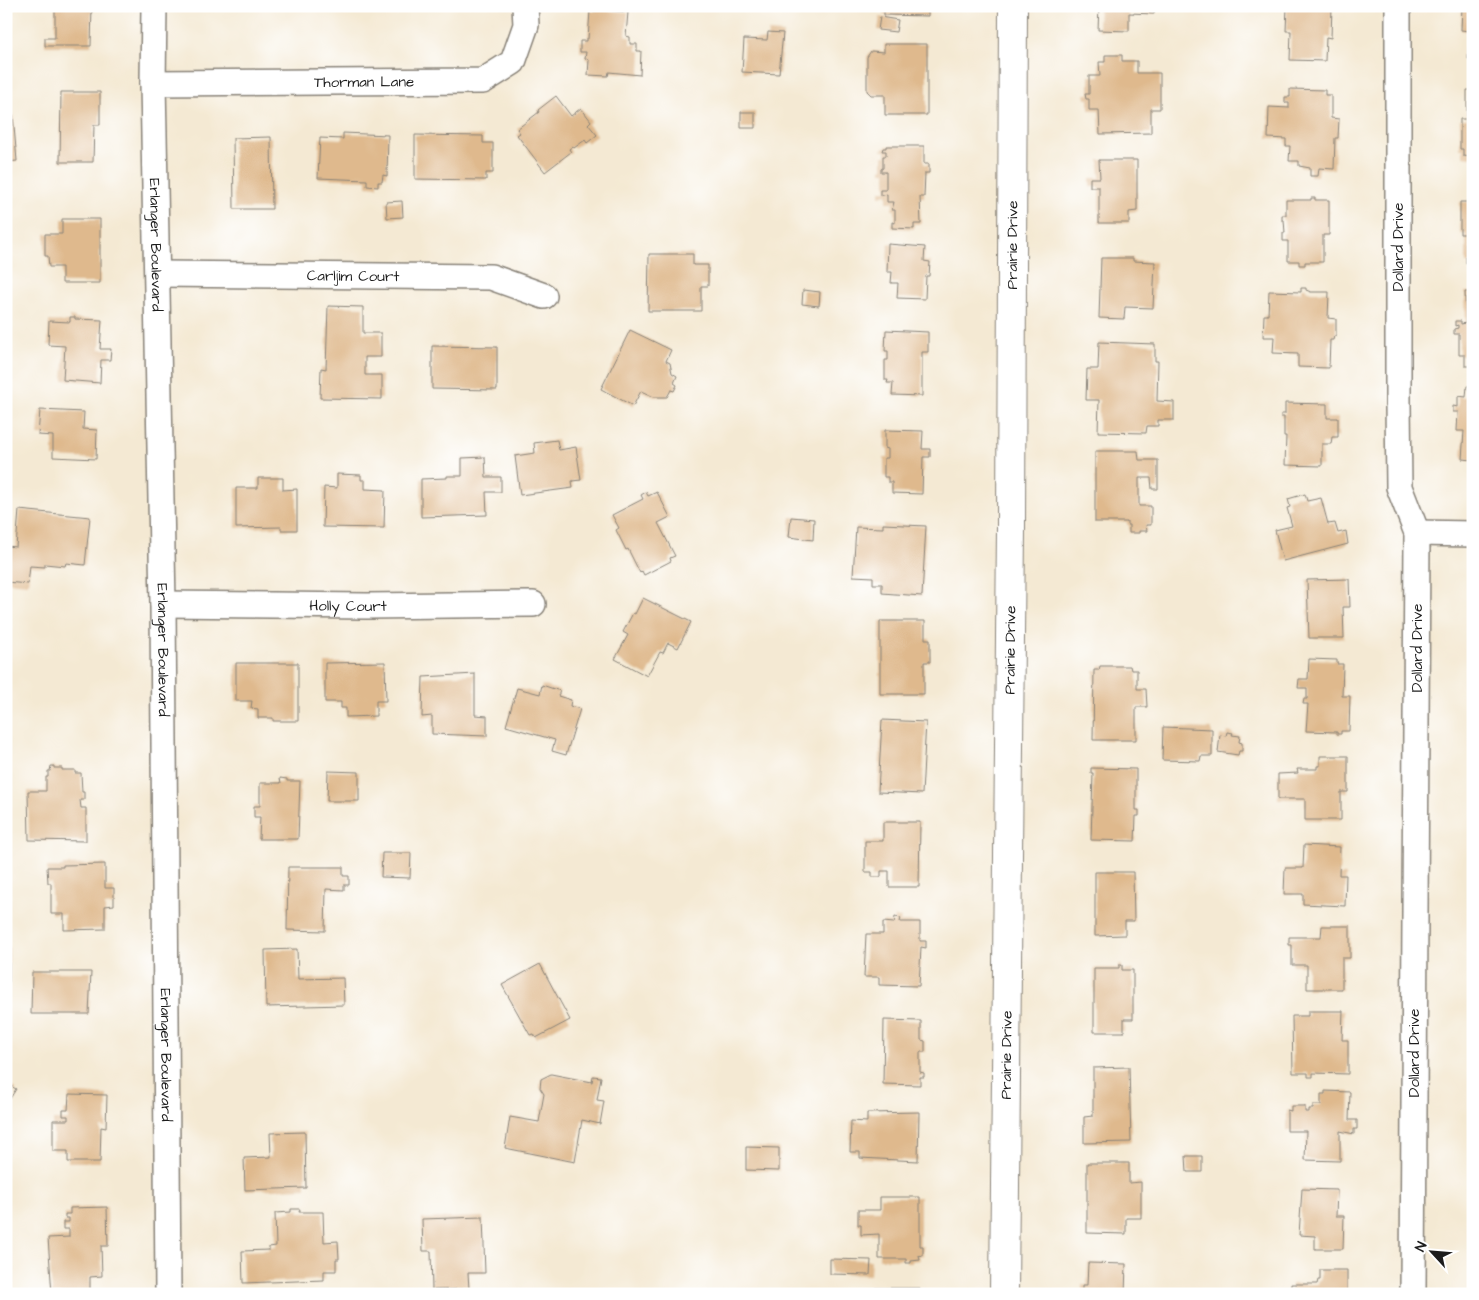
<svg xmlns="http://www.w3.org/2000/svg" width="1479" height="1300" viewBox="0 0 1479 1300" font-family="'Architects Daughter',sans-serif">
	<rect width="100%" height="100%" fill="#fff"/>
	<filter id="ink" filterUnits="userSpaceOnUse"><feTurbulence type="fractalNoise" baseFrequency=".02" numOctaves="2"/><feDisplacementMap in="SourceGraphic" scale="10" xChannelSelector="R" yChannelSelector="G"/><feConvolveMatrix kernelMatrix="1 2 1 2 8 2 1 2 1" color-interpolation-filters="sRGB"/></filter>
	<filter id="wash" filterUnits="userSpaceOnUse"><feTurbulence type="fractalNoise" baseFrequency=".0096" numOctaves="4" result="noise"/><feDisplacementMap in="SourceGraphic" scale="20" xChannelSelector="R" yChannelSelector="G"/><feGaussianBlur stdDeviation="1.12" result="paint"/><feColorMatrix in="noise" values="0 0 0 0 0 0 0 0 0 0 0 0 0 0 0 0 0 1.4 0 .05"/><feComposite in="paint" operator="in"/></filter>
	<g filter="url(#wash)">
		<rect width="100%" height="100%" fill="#f4e9d3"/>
		<g id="blocks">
			<path fill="#dfb98d" d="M55,6H92L91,46H45V38H55Z
				M884,6H928V16L884,15Z
				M1099,6H1155L1154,14L1129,13V31L1098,30Z
				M1287,6H1332L1331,38L1326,37L1325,61L1290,60L1291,31H1286Z
				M1462,6H1473V59H1468L1469,31L1461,30Z
				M595,8H601V10L628,12L626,36L630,37V44H637V51H641L640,75L609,72L608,76L588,75L589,60L585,59L586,52H580V41H586V39H588L590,11H595Z
				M880,17L898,20L896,32L878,30Z
				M768,32L783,33L779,74L742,72L744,39L767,40Z
				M884,44H927V115H885V95H871L867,91V57L871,51L884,52Z
				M1105,55H1122V61H1137V73H1160V109H1151V133L1100,134L1099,110H1089V99H1086L1085,94H1089V76H1100L1099,62H1105Z
				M1290,89L1325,90V95H1331V118L1339,119L1338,138H1335L1334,169L1319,168L1318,176H1310V168L1299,166V161H1289L1290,146H1286V139L1268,138L1269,107L1289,108V103H1285V97H1290Z
				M1467,90H1473V157L1463,156V149H1460V119H1467Z
				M61,92H100V125H94L93,162H60Z
				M6,95H9L11,115H13L17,161L6,162Z
				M556,96L571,116L581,108L591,121L588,124L597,135L587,143L585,140L574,148L573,146L569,149L571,152L545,172L517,135L520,133L517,129L539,112L538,110Z
				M741,112H755V128H741Z
				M343,133L388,135L387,176L383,175L382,182H378V187L367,186V180L318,178L320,138L343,139Z
				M415,135L483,136V143H493V173H486V180L415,179Z
				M271,137L272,209H234L233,138Z
				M886,146H924V164H929V173H925L924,197H920L921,224H914V229L892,228V222L895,223V210H892L894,202H887V194L880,196V190H886V172H881V169L883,168V156H886V151H882L883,148H886Z
				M1099,160H1137V211L1129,212V223H1099V187H1090V178H1100Z
				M1311,198H1315V200H1329V235H1323V262H1305V265H1299V261H1288V241H1283V233H1285L1284,220H1282V215H1286V200H1311Z
				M1469,199H1473V263H1466V234H1460V202H1468Z
				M402,201L403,217L387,218L386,202Z
				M62,219H100V283H62V267H49L48,256H45V234H62Z
				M888,244L925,247L924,261L930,262L929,276H926L925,299L897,298L898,283H891L892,272H887Z
				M649,254H693V265H708V286H701V311H648Z
				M1101,258H1133V261L1155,262L1153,308L1125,307L1124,319L1099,318Z
				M1301,288H1306V290L1311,292H1329L1328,318L1336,319V336H1334L1333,340H1330L1329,368L1298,367V354L1273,353L1274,337H1263L1264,315H1268L1269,291L1301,292Z
				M803,290L820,292L819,306L802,304Z
				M1465,292H1473V366H1465V355H1459V334H1454V329L1458,328V325L1455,326V321H1461V324L1466,323Z
				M328,306L363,307V333H381V357H365V375H382V399L320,398L321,368L326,369Z
				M70,317H75V319L102,320L100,349H111L110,360H101L100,383L63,380L65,346L48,345L49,321L70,322Z
				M630,330L671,350L666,361L670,363L672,373L677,376L674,383L677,385L674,391L671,390L667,397H654L641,391L633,406L601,389Z
				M886,330L928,332V352H922V396L892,395L893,383H887L888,380H885V360H888V351H885Z
				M1099,342L1155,344V361H1158L1157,401L1174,402V420H1158V426H1147L1146,433L1098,432L1099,400H1086L1087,369H1098Z
				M432,346L497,347V390L432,389Z
				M1467,386H1473V460L1462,459L1464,431H1457L1458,412H1453V406L1458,407V396L1466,397Z
				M1285,403L1327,404V418H1338V437H1332L1331,444H1322V466L1285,465L1286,436H1284V417H1281V414H1285Z
				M40,410L84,412L83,429L97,430L96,459L53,457V436L38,435Z
				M885,430L923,431L922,449H930V457H923L922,494L892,493V482H888V477H884V458H888V449L885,448Z
				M557,440L559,450L576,447L581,480L572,481L573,488L520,495L515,456L535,453L534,443Z
				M1095,451H1138L1139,460H1158V489H1152L1151,478H1139V506H1151V525H1146L1147,531H1139V533H1129V525H1127V522H1095Z
				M485,457L486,477H501V492H486L487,515L421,517V479L447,478V476H462V458Z
				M337,474L361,475V480H365V489L385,490L384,528L323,527L324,487L337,488Z
				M258,478H283V490L297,489V530H281V527L236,528V488H258Z
				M646,492L648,496L657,492L670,517L658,523L675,556L670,558L671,561L644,575L642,571L640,573L628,549L626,550L616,530L619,528L612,515L643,499L641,495Z
				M1305,494L1307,501L1321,498L1328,524L1335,523L1338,533L1346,531L1348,544L1283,561L1275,530L1292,526L1287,508L1290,507L1288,499Z
				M19,510L90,517L85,565L66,563L65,566L45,564V567L30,566L28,584L6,582V546L16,547Z
				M791,517L814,519L813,540L789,537Z
				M883,524L926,526L922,596L882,593V584H873V577L853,576L856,527L883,528Z
				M1349,579L1350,607H1343L1344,638H1309L1307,580Z
				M643,598L691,622L678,648L668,643L663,653L660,652L647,676L615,659L628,635L623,632L633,613L635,614Z
				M880,621H925V639H930V662H924V694H880Z
				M1309,659L1337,660V664H1343L1342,696H1350L1349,731H1341V734H1337V732L1306,731L1308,704H1303L1304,699H1307V688H1298L1299,679H1308Z
				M385,662L386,701H376V716L346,717V708H341V702H325V663Z
				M236,663H298V721H273V718H258V709L251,708L252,701H236Z
				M1100,666H1130L1131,670H1137V689H1146L1147,707H1136V740H1093L1094,670H1099Z
				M475,674V715L487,716V736L432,734V716L422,717L423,677Z
				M542,685L560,691L558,696L571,700L570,706L580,709L566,755L552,751L555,740L506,726L517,688L540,694Z
				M882,720L926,722L922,794L878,792Z
				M1163,727L1212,729V756H1201L1200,761L1162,760Z
				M1227,732L1233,733L1232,735L1240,736L1239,742L1242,743V751H1239L1238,755L1218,752L1220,735L1226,736Z
				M1320,756H1348V792H1341V820H1305V799H1278V774L1298,773L1297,769H1317V766H1320Z
				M51,766H54V768H62V770H75V773H81L82,792H84V800H80L81,808H86V841L29,840L28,791H46V777H48V771H50Z
				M1091,768L1136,769V810H1139V816H1136L1135,841L1091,840L1093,773H1091Z
				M328,771L359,772V801H327Z
				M280,778L287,779V781H300L298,839H259L260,817H254V806H260V783H281Z
				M883,822H920L919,887H889V871H881V877H872V872H865V841H883Z
				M1304,845L1340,847L1339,875H1346L1345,906L1303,904V894H1284L1285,868H1303Z
				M382,853H411L410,878L381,877Z
				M105,864V888H114V905L105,906V929L64,930V914H51V883H48L47,867H63V865Z
				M288,867H343V876H349V885H344V890L326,889L325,931L287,930Z
				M1095,872H1133L1134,921H1125V935L1095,936Z
				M895,917L901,918L900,922H920V941H926V948L921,947L919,986L879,985V977H864L866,934H883V922L894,923Z
				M1322,926H1350V958H1342V989H1307V965H1292V945H1289V937H1321Z
				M9,947V982H6V948Z
				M297,949L298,979L343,978L344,1005L266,1007L265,950Z
				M540,964L570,1020L536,1038L534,1034L530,1035L502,985Z
				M1119,965H1122V970H1133V1019H1124V1032H1094V968H1119Z
				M32,972H91L89,1014H31Z
				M1308,1011H1343L1342,1040H1348V1074L1313,1073V1077H1308V1073H1293L1292,1016H1308Z
				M884,1020L921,1021V1040L925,1041V1052H920V1072L924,1073V1077H920V1085L883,1084Z
				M1129,1067L1131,1142L1084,1143V1117L1093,1116V1068Z
				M551,1074L592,1082L593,1076L601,1077L597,1100L604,1101L600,1124L582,1120L575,1162L505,1148L510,1117L539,1122L544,1094L540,1088L541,1079Z
				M6,1083L16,1089L6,1105Z
				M1325,1091L1350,1092L1349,1120H1357V1129H1354V1134L1340,1131V1161L1305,1160L1306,1131H1287V1110L1291,1111V1106H1305V1112H1309V1109H1313V1105H1321V1094H1325Z
				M69,1094L107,1095L106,1128L101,1127L100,1162H68V1151H53V1120H68V1116H63V1110H68Z
				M919,1112L918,1161L860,1158V1152H850L851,1121L867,1122V1113Z
				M305,1132L306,1188L245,1190L244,1158L271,1157L270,1133Z
				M746,1147L779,1148V1171L746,1170Z
				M1186,1156H1202V1172H1187Z
				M1087,1163H1129V1183L1141,1182V1218H1126V1234L1087,1233Z
				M1302,1189L1337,1190L1336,1216H1344L1343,1249H1315V1236L1299,1235Z
				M880,1197H920V1246H923V1256L919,1255L920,1260L911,1261V1263H906V1259H879V1234L861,1235V1225H858V1210H880Z
				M107,1207L108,1246H101L102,1276L90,1277V1294H52L48,1238L69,1237V1229H63V1222H69V1218H65V1214H70V1208Z
				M291,1209H300L299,1212H323L324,1242L338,1241L339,1259H336V1271H324V1280L243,1283L242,1251L269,1250V1247L276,1246L275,1213L291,1212Z
				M483,1217L485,1273H468L469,1289L432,1290L431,1251H423L422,1219Z
				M830,1259L871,1260L870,1275L830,1274Z
				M1088,1263L1126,1264L1125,1294H1088V1292L1082,1291V1285H1087Z
				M1320,1270H1347V1294H1291V1284H1317L1318,1280H1320Z
				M875,1288H920V1294H875Z"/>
		</g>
	</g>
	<g filter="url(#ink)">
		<use href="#blocks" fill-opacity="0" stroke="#888278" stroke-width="1"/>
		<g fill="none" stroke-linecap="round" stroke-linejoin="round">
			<defs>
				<g id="minor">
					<path id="s1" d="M154,6L153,83L163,604L168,1294"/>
					<path d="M1398,6V403L1399,487L1417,533L1413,1294"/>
					<path id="s2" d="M153,83L483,81L513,62L526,25L525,6"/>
					<path id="s3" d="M158,274L491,277L544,296"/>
					<path d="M1417,533L1473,534"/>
					<path id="s4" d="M163,604L367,606L533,604"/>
				</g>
				<g id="tertiary">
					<path id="s5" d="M1004,1294L1011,528L1013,6"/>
				</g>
			</defs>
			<use href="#minor" stroke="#888278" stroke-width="28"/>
			<use href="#tertiary" stroke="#888278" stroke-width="30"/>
			<use href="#minor" stroke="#fff" stroke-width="25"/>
			<use href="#tertiary" stroke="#fff" stroke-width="28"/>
		</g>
	</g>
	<g text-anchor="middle" stroke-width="4.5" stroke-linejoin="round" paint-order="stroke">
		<g font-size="15" fill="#1c1c1c" stroke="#fff">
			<text dy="5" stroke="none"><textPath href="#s2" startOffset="211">Thorman Lane</textPath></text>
			<text dy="5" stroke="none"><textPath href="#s1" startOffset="239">Erlanger Boulevard</textPath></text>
			<text dy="5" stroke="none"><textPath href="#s5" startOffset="1049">Prairie Drive</textPath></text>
			<text transform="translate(1398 247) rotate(-90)" y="5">Dollard Drive</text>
			<text dy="5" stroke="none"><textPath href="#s3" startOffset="195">Carljim Court</textPath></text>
			<text dy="5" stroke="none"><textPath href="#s4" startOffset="185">Holly Court</textPath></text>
			<text transform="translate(1417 648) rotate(-90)" y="5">Dollard Drive</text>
			<text dy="5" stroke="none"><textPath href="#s1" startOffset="644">Erlanger Boulevard</textPath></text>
			<text dy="5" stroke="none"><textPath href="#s5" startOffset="644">Prairie Drive</textPath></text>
			<text transform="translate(1414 1053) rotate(-90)" y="5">Dollard Drive</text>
			<text dy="5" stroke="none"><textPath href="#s1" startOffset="1049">Erlanger Boulevard</textPath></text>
			<text dy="5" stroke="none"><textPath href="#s5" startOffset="239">Prairie Drive</textPath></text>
		</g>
	</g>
	<rect width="1479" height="1300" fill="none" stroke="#fff" stroke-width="25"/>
	<g transform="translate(1432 1252) rotate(296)" stroke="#ffffff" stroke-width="4" paint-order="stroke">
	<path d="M0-4L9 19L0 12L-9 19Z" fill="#1c1c1c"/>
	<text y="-8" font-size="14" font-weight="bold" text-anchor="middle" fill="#1c1c1c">N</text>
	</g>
</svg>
